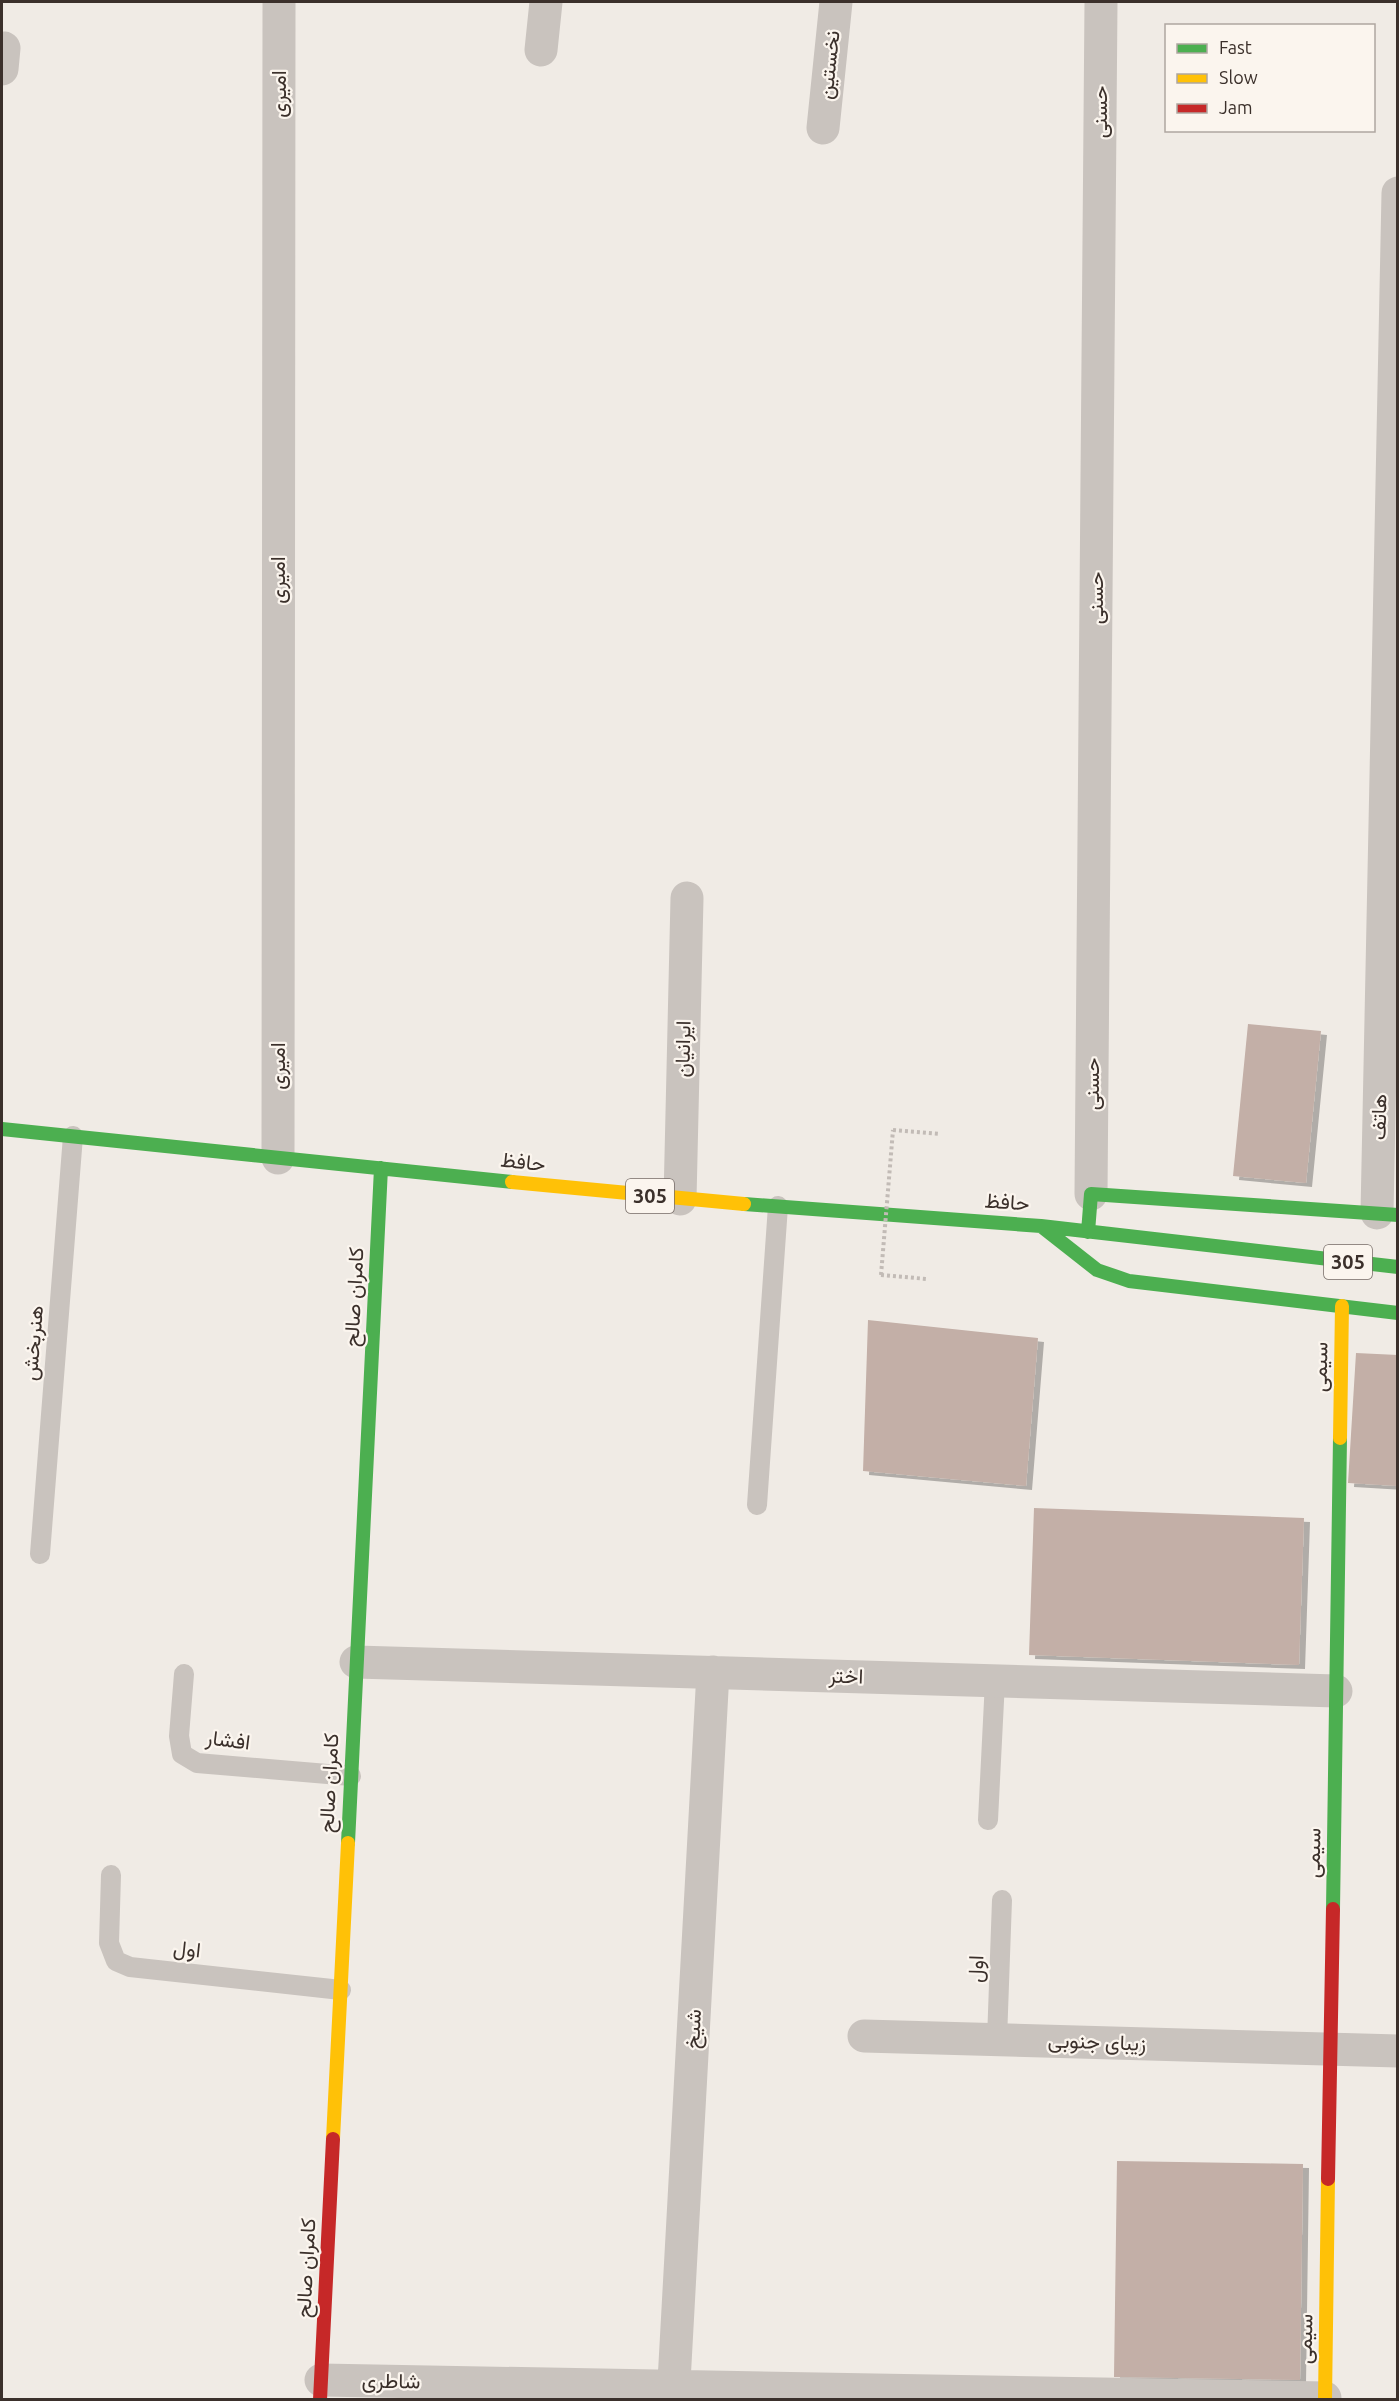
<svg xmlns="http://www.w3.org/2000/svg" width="1399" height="2401" viewBox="0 0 1399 2401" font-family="Ubuntu,Vazirmatn,sans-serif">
	<defs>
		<filter id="shadow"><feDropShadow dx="6" dy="4" stdDeviation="0" flood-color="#0004"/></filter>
	</defs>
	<rect width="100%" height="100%" fill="#f0ebe5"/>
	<path fill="#c3afa7" filter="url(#shadow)" d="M1248,1024L1321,1031L1306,1183L1233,1176Z
		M868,1320L1038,1338L1026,1486L863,1471Z
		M1356,1353L1398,1355V1486L1348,1483Z
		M1034,1508L1304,1518L1299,1665L1029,1655Z
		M1117,2161L1303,2164L1300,2380L1114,2377Z"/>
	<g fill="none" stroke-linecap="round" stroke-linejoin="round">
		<path stroke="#c2bbb6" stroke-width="4" stroke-dasharray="3 3" stroke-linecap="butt" d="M893,1130L940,1134
			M881,1275L927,1279"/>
		<path stroke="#c9c3be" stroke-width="20" d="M757,1505L778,1206
			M40,1554L73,1136
			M184,1674L179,1736L182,1754L197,1763L351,1776
			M988,1820L995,1681
			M111,1875L109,1943L116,1961L130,1967L341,1990
			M997,2040L1002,1900"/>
		<path stroke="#c9c3be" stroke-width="33" d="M541,50L546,2
			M2,69L4,48
			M823,128L836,2
			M278,1158L279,2
			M1091,1194L1101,2
			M680,1199L687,898
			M1377,1213L1398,193
			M356,1662L1336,1691
			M864,2036L1398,2051
			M321,2380L1325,2398
			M673,2400L713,1672"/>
		<path stroke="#4caf50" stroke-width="14" d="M2,1129L512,1182
			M744,1204L1041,1226L1398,1267
			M1041,1226L1097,1270L1129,1281L1398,1313
			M1088,1232L1091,1194L1398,1215
			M348,1843L381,1168
			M1333,1909L1340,1438"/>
		<path stroke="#ffc107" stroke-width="14" d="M512,1182L744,1204
			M1340,1438L1342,1306
			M333,2139L348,1843
			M1325,2400L1328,2179"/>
		<path stroke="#c62828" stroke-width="14" d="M1328,2179L1333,1909
			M320,2400L333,2139"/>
		<path stroke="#c2bbb6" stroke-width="4" stroke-dasharray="3 3" stroke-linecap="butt" d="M881,1275L893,1130"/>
	</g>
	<g text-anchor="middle" stroke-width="4.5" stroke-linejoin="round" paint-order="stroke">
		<g fill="#fbf5ee" stroke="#756b66" stroke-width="1.5">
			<rect x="626" y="1179" width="48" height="34" rx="4.5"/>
			<rect x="1324" y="1245" width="48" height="34" rx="4.5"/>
		</g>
		<g font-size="20" font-weight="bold" fill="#3b302b">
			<text x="650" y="1203">305</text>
			<text x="1348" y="1269">305</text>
		</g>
		<g font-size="21" fill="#3b302b" stroke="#fbf5ee">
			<text transform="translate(829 65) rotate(-84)" y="7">نخستین</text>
			<text transform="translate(279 94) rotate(-90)" y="7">امیری</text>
			<text transform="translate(1100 112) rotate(-90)" y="7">حسنی</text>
			<text transform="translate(278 580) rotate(-90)" y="7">امیری</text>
			<text transform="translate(1096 598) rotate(-90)" y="7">حسنی</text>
			<text transform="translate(683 1049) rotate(-89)" y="7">ایرانیان</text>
			<text transform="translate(278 1066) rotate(-90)" y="7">امیری</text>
			<text transform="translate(1092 1084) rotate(-90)" y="7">حسنی</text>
			<text transform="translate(1379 1117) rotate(-89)" y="7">هاتف</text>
			<text transform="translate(523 1162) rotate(6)" y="7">حافظ</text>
			<text transform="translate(1007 1202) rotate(4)" y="7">حافظ</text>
			<text transform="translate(354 1297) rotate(-87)" y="7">کامران صالح</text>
			<text transform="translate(33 1343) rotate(-85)" y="7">هنربخش</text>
			<text transform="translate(1320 1367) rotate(-89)" y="7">سیمی</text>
			<text transform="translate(846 1676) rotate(2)" y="7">اختر</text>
			<text transform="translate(228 1740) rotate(7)" y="7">افشار</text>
			<text transform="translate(329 1783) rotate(-87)" y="7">کامران صالح</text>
			<text transform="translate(1313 1853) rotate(-89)" y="7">سیمی</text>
			<text transform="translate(187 1949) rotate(6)" y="7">اول</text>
			<text transform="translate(976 1969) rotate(-88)" y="7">اول</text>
			<text transform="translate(693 2029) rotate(-87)" y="7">شیخ</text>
			<text transform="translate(1097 2042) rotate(2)" y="7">زیبای جنوبی</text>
			<text transform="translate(306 2268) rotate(-87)" y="7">کامران صالح</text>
			<text transform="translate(1305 2339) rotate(-89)" y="7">سیمی</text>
			<text transform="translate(391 2381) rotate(1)" y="7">شاطری</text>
		</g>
	</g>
	<rect width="1399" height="2401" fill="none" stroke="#3b302b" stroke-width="6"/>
	<rect x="1165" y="24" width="210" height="108" fill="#fbf5ee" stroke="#aea6a0" stroke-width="1.5"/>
	<rect x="1177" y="44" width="30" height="9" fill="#4caf50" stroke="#aea6a0" stroke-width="1.5"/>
	<text x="1219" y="54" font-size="18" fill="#3b302b">Fast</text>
	<rect x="1177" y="74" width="30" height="9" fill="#ffc107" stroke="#aea6a0" stroke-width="1.5"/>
	<text x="1219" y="84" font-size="18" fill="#3b302b">Slow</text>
	<rect x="1177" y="104" width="30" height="9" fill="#c62828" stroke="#aea6a0" stroke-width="1.5"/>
	<text x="1219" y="114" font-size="18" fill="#3b302b">Jam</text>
</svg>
